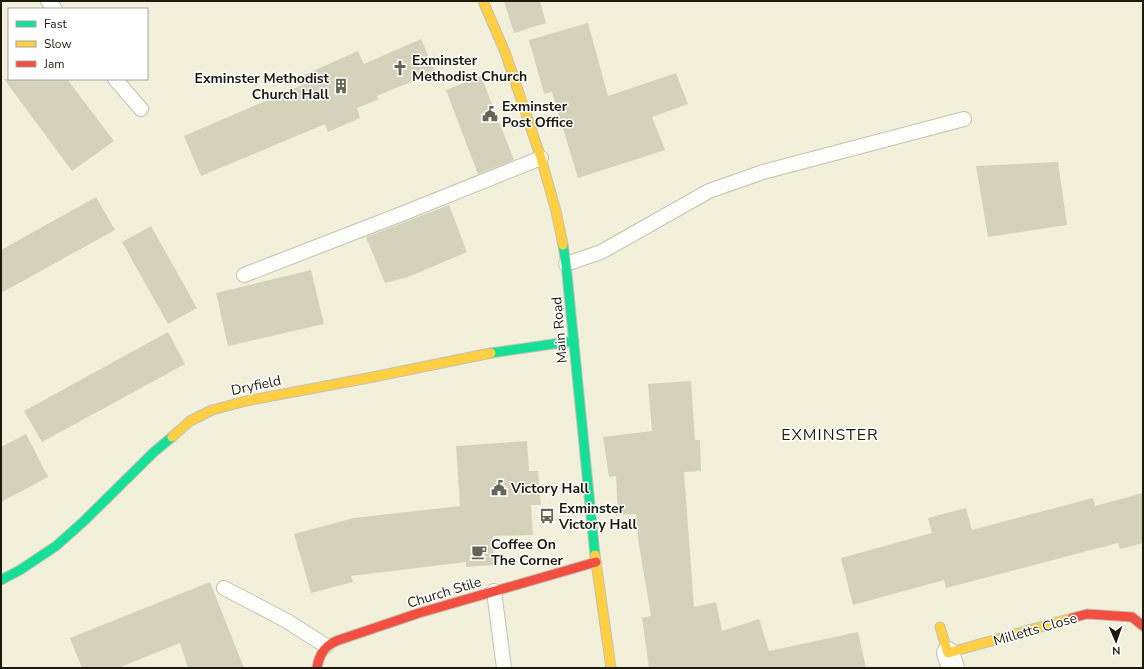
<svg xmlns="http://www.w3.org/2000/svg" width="1144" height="669" viewBox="0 0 1144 669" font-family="'Nunito Sans',sans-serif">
	<rect width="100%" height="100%" fill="#f2efdb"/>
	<path fill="#d5d2bc" d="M504,1H540L546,23L514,33Z
		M588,23L608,96L676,73L688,104L652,117L665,150L578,178L552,92L544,94L529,40Z
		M421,39L435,72L377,96L379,99L357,108L360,118L328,132L325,124L201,176L184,136L307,83L304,75L358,51L364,64Z
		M481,76L514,160L478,174L446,90Z
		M4,79H67L114,141L72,171Z
		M1058,162L1067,225L988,237L976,166Z
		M96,197L115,230L1,293V250Z
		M449,205L467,252L408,277L385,283L366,237Z
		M151,226L197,308L168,324L122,242Z
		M311,270L324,324L228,346L216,293Z
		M168,332L185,364L42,442L24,411Z
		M691,381L695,440H700L701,471L684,472L694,607L716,602L722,631L759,619L769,651L858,632L866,668H649L642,618L651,616L638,539L636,514L618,515L616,476L609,477L603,437L652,431L648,384Z
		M26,434L48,477L1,502V447Z
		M527,441L529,471H538L541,505H531L533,535L493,536L494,565L466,567V562L351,576L353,582L311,593L294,534L354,518L460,506L456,446Z
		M1143,493V543L1120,549L1118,543L946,588L944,580L853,605L841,558L932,533L928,518L966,508L972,530L1093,498L1095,506Z
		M210,582L244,668H188L180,643L118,668H82L70,638Z"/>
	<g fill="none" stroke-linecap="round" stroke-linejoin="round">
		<defs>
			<path id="lane" d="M48,1L55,9
				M115,79L141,109
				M566,264L601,252L709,191L763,172L964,119
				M244,275L404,213L541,158
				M224,588L287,621L326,646
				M494,591L504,668"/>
			<path id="street" d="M948,653L953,668"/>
			<path id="fast" d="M563,245L566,264L595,555
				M491,353L574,341
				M1,580L20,570L56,546L84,521L154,452L172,437"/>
			<path id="slow" d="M483,1L505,52L541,158L556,211L563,245
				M172,437L190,421L212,410L246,401L368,378L491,353
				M595,555L611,668
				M940,627L948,653L1072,618"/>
			<path id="jam" d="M1072,618L1087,614L1132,617L1143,626
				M317,668C319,655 324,647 336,641L419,613L596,562"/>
		</defs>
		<use href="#lane" stroke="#c3c1b1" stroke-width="16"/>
		<use href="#street" stroke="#c3c1b1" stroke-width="24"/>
		<use href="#fast" stroke="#c3c1b1" stroke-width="11"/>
		<use href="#slow" stroke="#c3c1b1" stroke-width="11"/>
		<use href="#jam" stroke="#c3c1b1" stroke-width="11"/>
		<use href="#lane" stroke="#fdfdfa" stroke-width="14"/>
		<use href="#street" stroke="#fdfdfa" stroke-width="22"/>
		<use href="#fast" stroke="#16e098" stroke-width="9"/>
		<use href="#slow" stroke="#ffcf43" stroke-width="9"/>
		<use href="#jam" stroke="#f24e42" stroke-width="9"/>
	</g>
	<defs>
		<symbol id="church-bare" viewBox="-9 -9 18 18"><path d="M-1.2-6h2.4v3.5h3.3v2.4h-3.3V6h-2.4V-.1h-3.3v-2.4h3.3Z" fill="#666554" stroke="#fff" stroke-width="2.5" paint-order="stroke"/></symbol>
		<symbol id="building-bare" viewBox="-9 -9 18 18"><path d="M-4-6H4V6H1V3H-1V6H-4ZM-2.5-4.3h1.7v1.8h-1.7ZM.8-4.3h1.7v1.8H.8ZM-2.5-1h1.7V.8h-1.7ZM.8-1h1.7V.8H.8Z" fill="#666554" stroke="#fff" stroke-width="2.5" paint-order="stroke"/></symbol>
		<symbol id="civic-bare" viewBox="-9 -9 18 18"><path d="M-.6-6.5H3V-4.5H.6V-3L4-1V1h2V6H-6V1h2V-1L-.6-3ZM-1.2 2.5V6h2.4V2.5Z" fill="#666554" stroke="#fff" stroke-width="2.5" paint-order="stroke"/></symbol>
		<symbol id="bus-bare" viewBox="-9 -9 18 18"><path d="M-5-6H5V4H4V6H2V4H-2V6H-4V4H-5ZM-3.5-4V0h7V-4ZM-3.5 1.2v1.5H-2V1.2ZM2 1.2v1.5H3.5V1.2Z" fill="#666554" stroke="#fff" stroke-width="2.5" paint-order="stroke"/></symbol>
		<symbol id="cafe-bare" viewBox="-9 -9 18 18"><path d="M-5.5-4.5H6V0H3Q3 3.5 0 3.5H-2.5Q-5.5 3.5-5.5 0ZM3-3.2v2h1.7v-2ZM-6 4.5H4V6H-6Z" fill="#666554" stroke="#fff" stroke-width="2.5" paint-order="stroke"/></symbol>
	</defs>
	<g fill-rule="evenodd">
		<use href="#church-bare" x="389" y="57" width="22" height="22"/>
		<use href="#building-bare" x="330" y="75" width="22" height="22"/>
		<use href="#civic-bare" x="479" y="103" width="22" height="22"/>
		<use href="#civic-bare" x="488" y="477" width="22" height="22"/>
		<use href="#bus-bare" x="536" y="505" width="22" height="22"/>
		<use href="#cafe-bare" x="468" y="541" width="22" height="22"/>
	</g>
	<g text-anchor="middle" stroke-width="3" stroke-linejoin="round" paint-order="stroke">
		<g font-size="14" font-weight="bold" fill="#1b1a0c" stroke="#fff" text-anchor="start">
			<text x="412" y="65">Exminster<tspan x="412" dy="16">Methodist Church</tspan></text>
			<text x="329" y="83" text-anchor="end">Exminster Methodist<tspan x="329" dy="16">Church Hall</tspan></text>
			<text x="502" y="111">Exminster<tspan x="502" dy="16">Post Office</tspan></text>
			<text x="511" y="493">Victory Hall</text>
			<text x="559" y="513">Exminster<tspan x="559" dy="16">Victory Hall</tspan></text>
			<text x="491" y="549">Coffee On<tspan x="491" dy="16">The Corner</tspan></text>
		</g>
		<g font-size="14" fill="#1b1a0c" stroke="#fff">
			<text transform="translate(559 330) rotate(-95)" y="5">Main Road</text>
			<text transform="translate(256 385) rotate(-12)" y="5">Dryfield</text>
			<text transform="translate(444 592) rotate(-17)" y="5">Church Stile</text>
			<text transform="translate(1035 629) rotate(-16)" y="5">Milletts Close</text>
		</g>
		<g font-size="16" letter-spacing="1" fill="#1b1a0c" stroke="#fff">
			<text x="830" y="440">EXMINSTER</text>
		</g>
	</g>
	<rect width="1144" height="669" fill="none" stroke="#1b1a0c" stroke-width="4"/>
	<rect x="8" y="8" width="140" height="72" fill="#ffffff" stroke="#a4a39e"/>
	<rect x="16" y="21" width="20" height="6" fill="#16e098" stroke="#a4a39e"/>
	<text x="44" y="28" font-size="12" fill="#1b1a0c">Fast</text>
	<rect x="16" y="41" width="20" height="6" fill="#ffcf43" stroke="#a4a39e"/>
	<text x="44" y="48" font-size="12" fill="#1b1a0c">Slow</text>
	<rect x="16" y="61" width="20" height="6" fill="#f24e42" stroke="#a4a39e"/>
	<text x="44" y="68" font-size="12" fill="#1b1a0c">Jam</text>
	<g transform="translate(1116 641) rotate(178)" stroke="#ffffff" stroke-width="3" paint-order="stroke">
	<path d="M0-3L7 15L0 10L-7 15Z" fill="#1b1a0c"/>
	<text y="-6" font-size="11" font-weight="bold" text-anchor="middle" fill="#1b1a0c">N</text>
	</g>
</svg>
